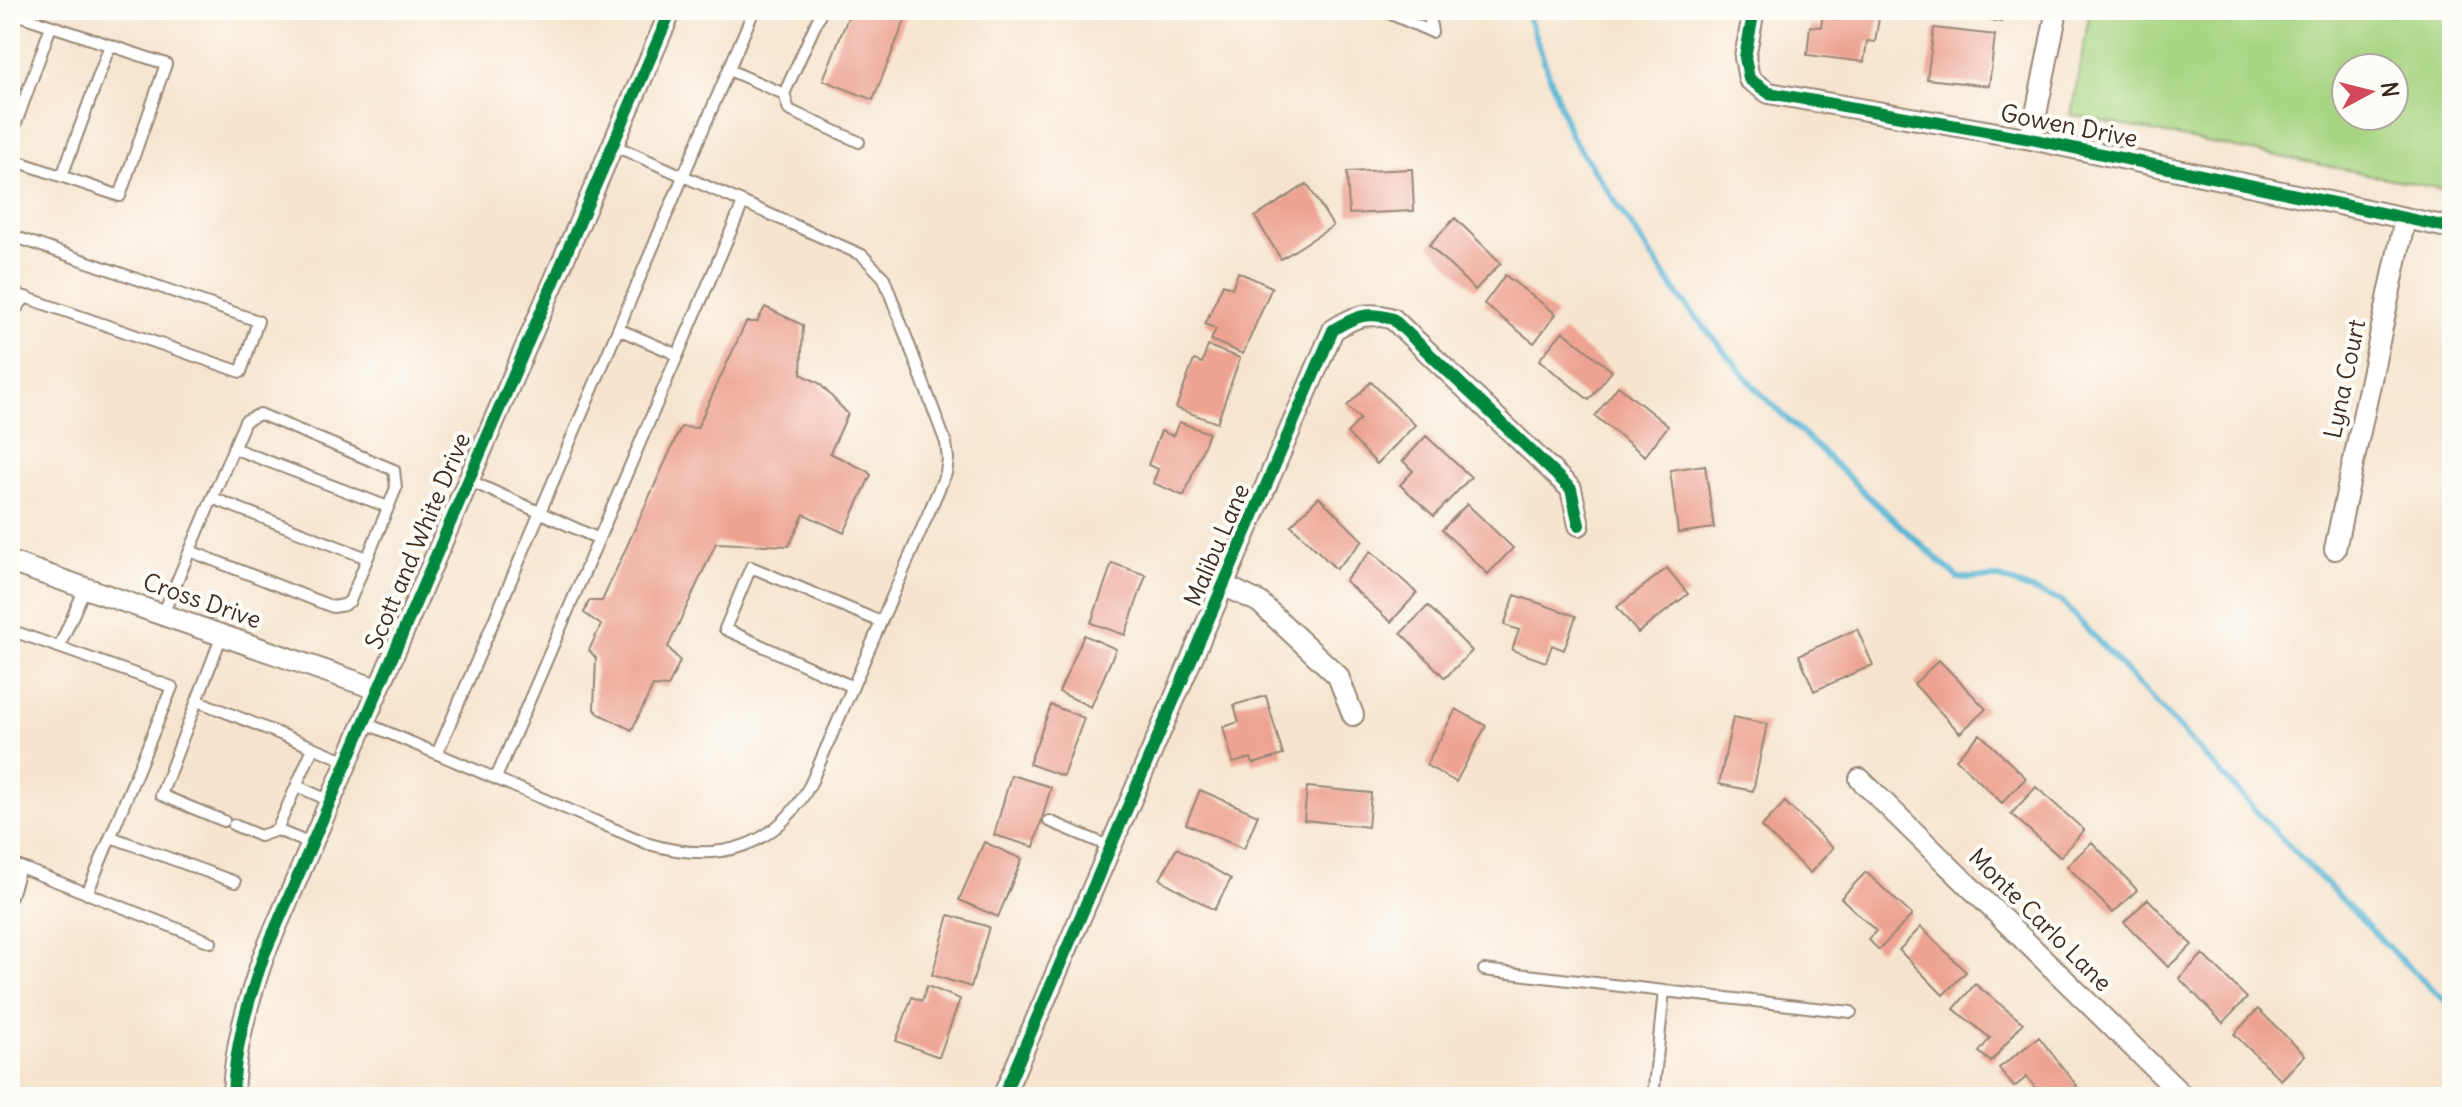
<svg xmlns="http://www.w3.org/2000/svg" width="2462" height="1107" viewBox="0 0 2462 1107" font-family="Delius,sans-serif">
	<rect width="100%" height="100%" fill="#fdfcf7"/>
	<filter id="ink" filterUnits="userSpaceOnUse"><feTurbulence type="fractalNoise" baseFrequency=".0125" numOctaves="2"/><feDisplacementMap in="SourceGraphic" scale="16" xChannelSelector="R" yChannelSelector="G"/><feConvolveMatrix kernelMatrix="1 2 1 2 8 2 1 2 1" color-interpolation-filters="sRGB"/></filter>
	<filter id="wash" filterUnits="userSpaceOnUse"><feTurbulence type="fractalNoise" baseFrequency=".006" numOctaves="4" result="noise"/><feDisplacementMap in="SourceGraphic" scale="32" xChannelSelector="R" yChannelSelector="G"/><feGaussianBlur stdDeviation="1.8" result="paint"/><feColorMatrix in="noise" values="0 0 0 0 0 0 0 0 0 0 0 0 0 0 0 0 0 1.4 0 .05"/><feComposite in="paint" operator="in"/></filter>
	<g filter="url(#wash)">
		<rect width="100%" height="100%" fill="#f6e4ce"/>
		<path fill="#a8d583" stroke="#728050" stroke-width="2" fill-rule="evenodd" d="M2090,10H2452V191L2071,115ZM2346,68H2394V116H2346Z"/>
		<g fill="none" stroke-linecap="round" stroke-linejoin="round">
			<path stroke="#57b5d5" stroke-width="6" d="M1526,10L1571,136L1680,298L1755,388L1873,501L1958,578H2000L2061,601L2268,824L2400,959L2452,1007"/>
		</g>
		<g id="blocks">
			<path fill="#eda292" d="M851,10H909L873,100L823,80Z
				M1949,10H2003L2001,22Z
				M1823,11L1879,18L1875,42L1867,41L1864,62L1807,55L1810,26L1821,27Z
				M1934,28L1995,35L1989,86L1927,79Z
				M1412,169L1414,211L1349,214L1347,172Z
				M1307,184L1333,226L1281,259L1255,217Z
				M1455,218L1501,263L1475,290L1429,245Z
				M1238,272L1272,287L1243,354L1211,340L1216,329L1205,324L1223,284L1232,288Z
				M1505,275L1556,314L1534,343L1484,304Z
				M765,307L803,325L801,374L819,383L848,414L830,453L867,471L871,475L844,533L804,514L789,546L716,543L668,647L680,661L668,687L653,686L632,730L599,714L594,709L596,658L589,650L601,625L584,613L589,601H602L681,427L697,428L746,322H757Z
				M1563,331L1612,371L1589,400L1539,360Z
				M1208,346L1240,358L1217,423L1176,408L1194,360L1202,363Z
				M1371,382L1415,425L1377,464L1347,433L1360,419L1347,406Z
				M1618,386L1668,426L1645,456L1595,416Z
				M1179,422L1209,433L1184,496L1153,483L1158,469L1148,465L1161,431L1173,436Z
				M1426,436L1471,477L1434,516L1400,485L1413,471L1403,461Z
				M1705,465L1714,528L1678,533L1670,470Z
				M1319,497L1363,541L1336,569L1291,525Z
				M1467,504L1513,548L1488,574L1442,530Z
				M1371,551L1417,593L1391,622L1345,581Z
				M1112,563L1146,575L1125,635L1091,623Z
				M1667,568L1688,594L1638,633L1617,607Z
				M1515,595L1576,616L1564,650L1552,645L1546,662L1512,650L1519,630L1504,625Z
				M1428,606L1472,651L1445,678L1401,633Z
				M1857,629L1873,665L1814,691L1799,655Z
				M1084,635L1116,649L1091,707L1059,692Z
				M1939,660L1986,709L1960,733L1914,684Z
				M1266,696L1283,755L1253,764L1251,758L1233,763L1223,727L1239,722L1234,705Z
				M1051,705L1084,718L1063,776L1029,764Z
				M1456,709L1486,726L1456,782L1426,765Z
				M1733,717L1767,724L1753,791L1719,784Z
				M1980,734L2026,778L2002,803L1956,759Z
				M1011,775L1051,787L1034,847L994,835Z
				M1307,787L1371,793L1368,827L1304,820Z
				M2036,787L2084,830L2060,857L2011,814Z
				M1200,790L1258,815L1244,849L1186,824Z
				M1785,802L1833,848L1810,873L1761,827Z
				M984,842L1022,859L998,917L959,900Z
				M2092,842L2137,890L2113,913L2067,866Z
				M1177,848L1231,879L1214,910L1160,879Z
				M1866,872L1912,915L1879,950L1868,939L1876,931L1841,898Z
				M2148,899L2192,945L2168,967L2124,922Z
				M949,915L989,927L971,987L932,975Z
				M1921,927L1966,972L1943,995L1899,950Z
				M2203,954L2247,998L2223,1023L2179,978Z
				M1975,984L2023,1023L1991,1062L1979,1052L1990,1038L1954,1009Z
				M927,986L960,999L939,1057L896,1041L912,997L922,1001Z
				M2258,1009L2305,1055L2281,1080L2234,1034Z
				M2039,1037L2077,1086L2064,1097H2042L2027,1077L2014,1087L1999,1068Z"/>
		</g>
	</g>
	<g filter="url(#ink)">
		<use href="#blocks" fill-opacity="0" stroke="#988776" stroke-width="2"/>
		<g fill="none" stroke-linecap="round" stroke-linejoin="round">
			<defs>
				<path id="service" d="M1382,10L1432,32L1428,10
					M10,12L166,64L120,196L10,159
					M729,70L784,94L789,110L859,142
					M784,94L822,10
					M10,140L51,26
					M62,176L110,45
					M10,235L258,321L241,372L10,292
					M10,316L26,297
					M618,329L678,355
					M233,448L388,507
					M468,480L599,539
					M212,498L367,558
					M163,614L245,421L260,414L394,470L396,488L350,601L344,605L333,607L190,551
					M10,630L172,687L87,894
					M222,635L161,795L224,821
					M59,647L85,588
					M853,687L725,629L751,567L881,622
					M198,701L347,761
					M363,722L649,844C718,864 775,849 810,785L946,473L948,459L946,443L884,278L862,255L613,145
					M437,754L754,10
					M496,778L743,203
					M297,786L330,801
					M1049,821L1111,847
					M234,825L260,836L277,830L311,844
					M277,830L313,748
					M111,837L235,882
					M10,899L20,867L211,942
					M1484,970L1664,991L1653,1097
					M1664,991L1851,1012"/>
				<path id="minor" d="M1754,10L1745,57L1749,79L1769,93L2031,139L2452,228
					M2031,139L2057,10
					M2335,549L2405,219
					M10,562L377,689
					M1223,585L1259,602L1338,676L1353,715
					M1860,779L2184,1097
					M233,1097C234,1047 248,1002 264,955L671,10
					M1003,1097L1333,330C1355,316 1368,311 1393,319L1571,489L1579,525"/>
			</defs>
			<use href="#service" stroke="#988776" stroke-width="14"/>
			<use href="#minor" stroke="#988776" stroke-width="24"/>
			<use href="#service" stroke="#fff" stroke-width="10"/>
			<use href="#minor" stroke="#fff" stroke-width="20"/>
			<defs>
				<path id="cycleway" d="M1754,10L1745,57L1749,79L1769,93L2031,139L2452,228
					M233,1097C234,1047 248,1002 264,955L671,10
					M1003,1097L1333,330C1355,316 1368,311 1393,319L1571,489L1579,525"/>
			</defs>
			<use href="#cycleway" stroke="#fdfcf7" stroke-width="17"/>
			<use href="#cycleway" stroke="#00873e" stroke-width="12"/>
		</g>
	</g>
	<g text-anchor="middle" stroke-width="8" stroke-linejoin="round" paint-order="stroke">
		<g font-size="24" fill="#3b2a1e" stroke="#fdfcf7">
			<text transform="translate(2069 126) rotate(11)" y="8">Gowen Drive</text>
			<text transform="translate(2345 379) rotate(-78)" y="8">Lyna Court</text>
			<text transform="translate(418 541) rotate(-67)" y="8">Scott and White Drive</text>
			<text transform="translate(1217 545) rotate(-67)" y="8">Malibu Lane</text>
			<text transform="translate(202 601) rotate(19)" y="8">Cross Drive</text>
			<text transform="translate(2040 920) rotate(45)" y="8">Monte Carlo Lane</text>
		</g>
	</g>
	<rect width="2462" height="1107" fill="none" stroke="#fdfcf7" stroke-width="40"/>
	<g transform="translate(2370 92) rotate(83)"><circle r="38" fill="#fdfcf7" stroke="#afa8a0" stroke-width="2"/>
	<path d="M0-6L14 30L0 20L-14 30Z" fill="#d1495b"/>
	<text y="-12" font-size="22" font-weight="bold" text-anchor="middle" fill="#3b2a1e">N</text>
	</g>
</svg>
